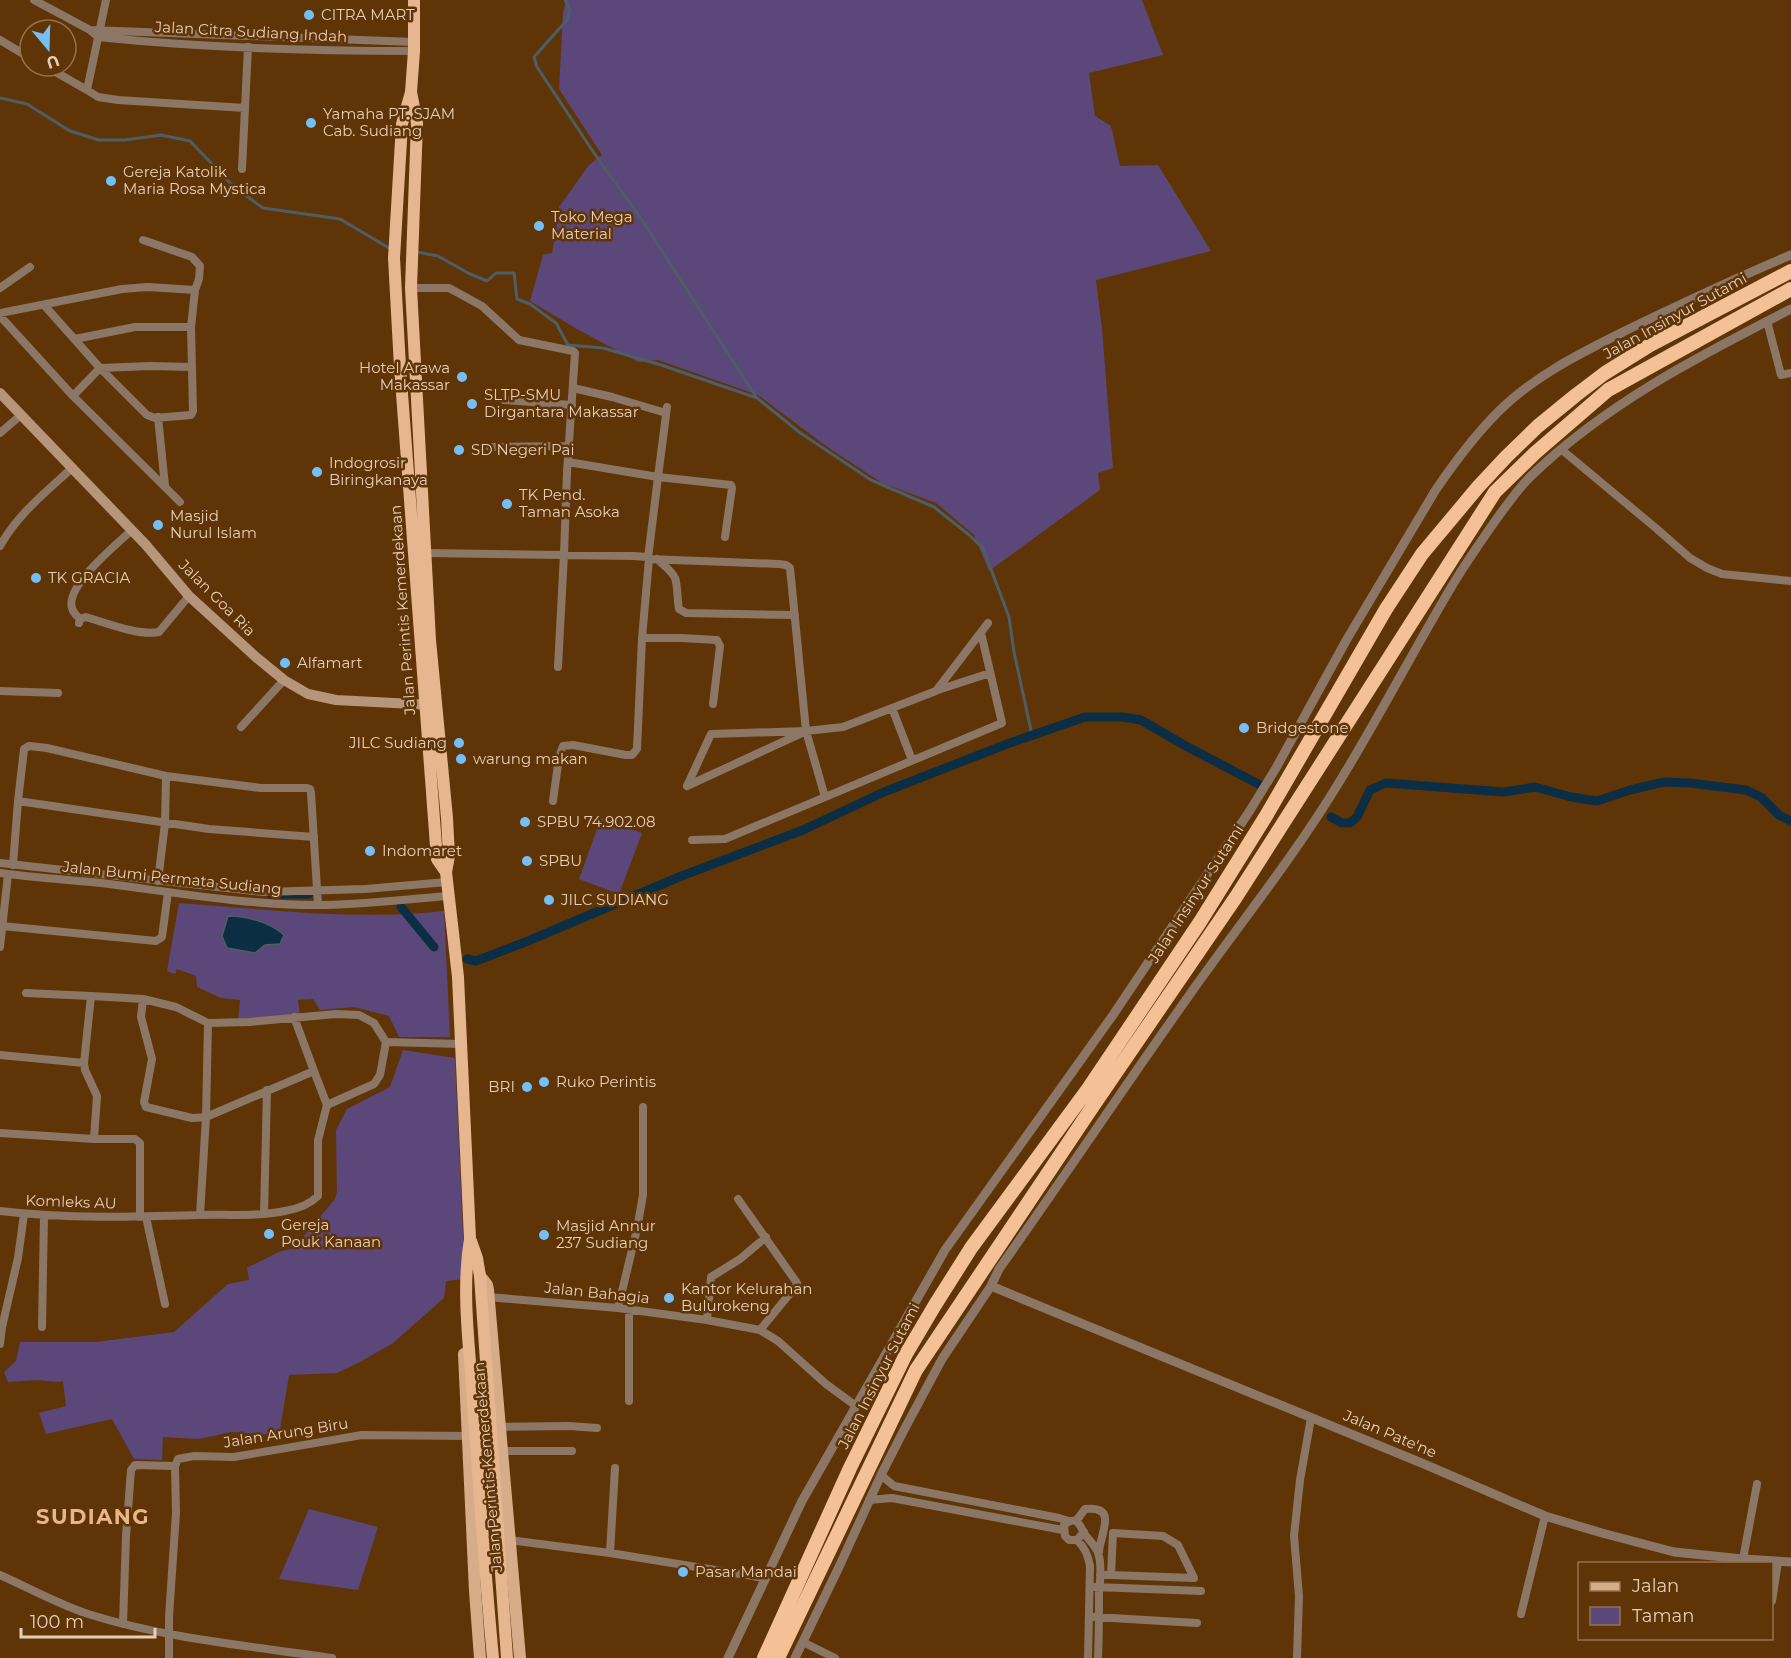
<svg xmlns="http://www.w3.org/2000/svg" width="1791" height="1658" viewBox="0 0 1791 1658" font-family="Montserrat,sans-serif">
	<rect width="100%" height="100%" fill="#5f3508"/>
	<path fill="#5b4779" d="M566,0H1142L1163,55L1089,73L1095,116L1111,126L1120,166L1158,165L1211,251L1096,280L1102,329L1113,468L1098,473L1100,490L989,571L974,535L936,503L882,483L826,446L758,395L658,360L638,362L577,329L530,301L543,255L552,253L559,211V207L589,165L602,155L559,89L563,13Z
		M601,818L642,833L619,894L579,879Z
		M179,903C267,909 356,921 444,911L450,1037H399L389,1016L354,1007L320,1010L313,999L298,1000L300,1015L238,1021L240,1000L221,998L197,987L196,976L177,969L175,974L167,971Z
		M403,1050L455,1058L465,1279L446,1281L444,1298L393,1343L360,1362L337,1373L289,1375L280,1429L274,1435L231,1432L199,1439L163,1437L162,1460L134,1459L112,1419L46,1434L39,1413L66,1406L63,1381L58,1382L37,1380L8,1382L4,1372L16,1361L20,1342H96L174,1332L228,1284L249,1280L247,1267C262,1263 277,1249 293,1249L335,1199L337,1191L336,1130L347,1109L390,1087Z
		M309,1509L378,1527L358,1590L279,1579Z"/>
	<path fill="#0b2e44" stroke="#4d5e67" stroke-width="1.5" d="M228,916C246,916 270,922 284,935L280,944L265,945L255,953L227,948L222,936Z"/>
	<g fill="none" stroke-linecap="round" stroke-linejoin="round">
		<path stroke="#4d5e67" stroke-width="3" d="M565,0L570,10L567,20L534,57L537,67L594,153L642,220L756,397
			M0,98L27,104L70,131L99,140H125L161,135L190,141L234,187L263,208L340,219L389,248
			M417,252L438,256L468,273L487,281L496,273H514L517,299L530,304L556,323L568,345L603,348L661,365L757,398L799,432L871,480L934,507L968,534L983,548L1009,617L1014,652L1032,735"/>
		<path stroke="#0b2e44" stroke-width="9" d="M1331,817L1342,823H1350L1357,817L1370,790L1386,783L1504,792L1535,787L1571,797L1597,801L1630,790L1664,782L1690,783L1746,790L1761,797L1779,815L1791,821
			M271,894H309
			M401,907L434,947
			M467,959L476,961L528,941L679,877L803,830L884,792L1007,744L1085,717H1123L1141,720L1184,745L1264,787"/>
		<path stroke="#8c7766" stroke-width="8" d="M34,0L90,30L98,37C203,48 309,51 414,51
			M106,0L87,90L98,97L118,100L245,108
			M90,30L414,42
			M0,40L30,58
			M45,66L87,90
			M242,169L248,47
			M0,288L30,267
			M411,288H449L482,306L519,340L573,351L575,353L567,472L564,554L558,667
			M44,305L100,368L147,415L155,418L191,415L193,411L191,327L195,290L199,279L200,266L192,257L143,240
			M0,313L122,289L148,287L195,290
			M0,316L73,396L180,502
			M1767,321L1781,375L1791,373
			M75,339L135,327H191
			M573,388L612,397L666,413
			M73,396L100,368L150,366L192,367
			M504,400L572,405
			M158,417L165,486
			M0,433L21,415
			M490,447L569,446
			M1562,450L1657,529L1690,558L1707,568L1722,574L1791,581
			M568,462L658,477L667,407
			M0,546C18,514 46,492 72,468
			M425,553L634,556L647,557L649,559L642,638L637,749L632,755H626L573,745L563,746L559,757L553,801
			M648,558L658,477L731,485L732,488L725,537
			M649,559L779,564L786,565L790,568L806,731L825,797
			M657,559C663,565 672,571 675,578C678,586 677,600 679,609L686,613L795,615
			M80,619C77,616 73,613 72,608C65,586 117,544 132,530
			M79,623L80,619L86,617C106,623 139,636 159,632L189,596
			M642,638H681L717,640L720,646L713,704
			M938,690L990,673
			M0,691L58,693
			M892,708L912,760
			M241,727L284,680
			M687,786L711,734L806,731L843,727L936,691L988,623
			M687,786L802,733
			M18,801L24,749L29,746L47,748L166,776
			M692,840L725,839L1002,723L981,633
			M0,863L263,892L365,889L447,882
			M13,865L18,801L209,829L314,837
			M0,873C36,878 73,880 109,884C178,893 247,905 317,905C361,905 405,899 449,896
			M158,881L165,823L166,776L261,788H307L310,789L311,793L318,905
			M2,926L156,941L162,937L168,892
			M0,947L8,874
			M26,993L91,996
			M294,1017L314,1071
			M0,1055L84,1063L85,1070L97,1096L94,1139H135L140,1143V1217
			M84,1063L91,996L143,999
			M327,1105L374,1084L380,1075L386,1042L461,1044
			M0,1133L94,1139
			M738,1199L797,1283V1285L760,1330
			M0,1211C66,1219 132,1217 198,1215C227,1214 256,1217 285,1211C297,1209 310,1204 318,1196V1140L327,1105L314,1071L206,1117L192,1118L146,1107L144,1102L152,1059L141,1017L143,999L176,1007L208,1023L249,1022L336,1014L359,1015L374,1023L386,1042
			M264,1214L267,1090
			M200,1215L206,1117L208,1023
			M146,1217L165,1304
			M488,1297L618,1308L707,1320L760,1330L778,1341L826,1384L856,1406
			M618,1308L637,1229L643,1195V1107
			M629,1309V1401
			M707,1320L711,1277L740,1259L766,1237
			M42,1327L44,1216
			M0,1344L2,1327L18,1258L24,1214
			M499,1427L569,1426L597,1428
			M501,1451H572
			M881,1475L894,1486L1059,1518L1069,1521
			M869,1500L892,1498L1063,1530
			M1076,1521L1085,1509C1119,1505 1100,1534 1099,1552
			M1084,1532L1077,1540H1069L1065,1536L1064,1525C1077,1515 1079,1524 1084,1533C1089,1541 1097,1546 1099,1556C1102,1568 1100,1581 1099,1593C1099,1615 1099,1636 1098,1658
			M509,1540L610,1553L765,1578
			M1077,1540C1085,1548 1088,1555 1090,1566L1088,1658
			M610,1553L615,1468
			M1743,1559L1757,1484
			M0,1575C27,1587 60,1605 88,1614C167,1639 251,1646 332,1658
			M1100,1575H1111L1194,1578L1178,1545L1163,1536L1113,1533L1111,1575
			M1095,1587L1201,1591
			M1772,1601L1778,1562
			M1521,1614L1545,1516
			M1094,1617L1197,1623
			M123,1624L126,1536L131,1470L135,1465L175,1466
			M803,1642L835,1658
			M169,1658V1617L176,1513L175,1466L178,1459L194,1456L234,1457L362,1435L467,1436
			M1297,1658L1299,1596L1294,1536L1300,1480L1311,1418"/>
		<path stroke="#8c7766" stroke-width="9" d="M991,1286L1424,1464L1545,1516L1602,1533L1674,1552L1743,1559L1791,1562
			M728,1658L802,1501L945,1250L1113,1015L1249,812L1276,768L1347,639L1435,491C1454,463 1474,436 1498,412C1536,374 1585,351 1633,327C1685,302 1738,277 1791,255
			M795,1658L839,1567L881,1475L904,1430L942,1359L991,1286L999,1269C1063,1179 1124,1087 1188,997C1238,926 1293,858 1338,784C1377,721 1411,655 1449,591C1464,565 1481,541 1498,517C1508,503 1518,489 1530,477C1605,404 1699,356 1791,309"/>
		<path stroke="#b6957a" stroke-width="10" d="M0,393L146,545L189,596L257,658L284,680L308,694L336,700L433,705"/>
		<path stroke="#d7ac89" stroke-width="12" d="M480,1276L487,1285L488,1290L520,1658
			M464,1354L475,1591L480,1658"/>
		<path stroke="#e6b690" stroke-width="12" d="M414,0V51L411,92L402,124L394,258L400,367L437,859L446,872
			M411,92L417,123L411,288L430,640L447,818L449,856L446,872L458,977L470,1239C461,1292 470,1349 473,1403C479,1488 485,1573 493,1658
			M471,1241L477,1258L480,1276L507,1658"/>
		<path stroke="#f4c196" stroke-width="14" d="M764,1658L850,1468L906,1354L935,1305L971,1248L1088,1089L1200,922L1266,816L1386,609L1422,554L1478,487L1506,457L1538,426L1576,395L1605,373L1650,345L1791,271
			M778,1658L916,1370L1093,1106L1236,897L1495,492L1535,453L1608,390L1791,289"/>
	</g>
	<g fill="#74c0f6" stroke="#5f3508" stroke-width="2">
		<circle cx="309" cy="15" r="6"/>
		<circle cx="311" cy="123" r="6"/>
		<circle cx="111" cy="181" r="6"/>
		<circle cx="539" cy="226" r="6"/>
		<circle cx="462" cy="377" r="6"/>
		<circle cx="472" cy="404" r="6"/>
		<circle cx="459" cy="450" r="6"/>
		<circle cx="317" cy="472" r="6"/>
		<circle cx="507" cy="504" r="6"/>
		<circle cx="158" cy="525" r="6"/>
		<circle cx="36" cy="578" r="6"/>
		<circle cx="285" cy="663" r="6"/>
		<circle cx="1244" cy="728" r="6"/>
		<circle cx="459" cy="743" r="6"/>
		<circle cx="461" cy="759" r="6"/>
		<circle cx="525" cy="822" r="6"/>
		<circle cx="370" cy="851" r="6"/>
		<circle cx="527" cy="861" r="6"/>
		<circle cx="549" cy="900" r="6"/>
		<circle cx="544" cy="1082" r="6"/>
		<circle cx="527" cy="1087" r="6"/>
		<circle cx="269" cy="1234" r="6"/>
		<circle cx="544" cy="1235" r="6"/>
		<circle cx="669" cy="1298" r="6"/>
		<circle cx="683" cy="1572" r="6"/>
	</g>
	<g text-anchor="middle" stroke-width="5" stroke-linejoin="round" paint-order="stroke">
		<g font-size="15" fill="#e7ceb9" stroke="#5f3508" text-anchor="start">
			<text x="321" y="20">CITRA MART</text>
			<text x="323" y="119">Yamaha PT. SJAM<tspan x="323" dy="17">Cab. Sudiang</tspan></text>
			<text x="123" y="177">Gereja Katolik<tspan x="123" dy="17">Maria Rosa Mystica</tspan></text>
			<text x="551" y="222">Toko Mega<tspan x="551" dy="17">Material</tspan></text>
			<text x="450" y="373" text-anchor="end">Hotel Arawa<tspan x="450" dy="17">Makassar</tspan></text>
			<text x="484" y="400">SLTP-SMU<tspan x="484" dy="17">Dirgantara Makassar</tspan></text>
			<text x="471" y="455">SD Negeri Pai</text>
			<text x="329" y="468">Indogrosir<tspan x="329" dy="17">Biringkanaya</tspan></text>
			<text x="519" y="500">TK Pend.<tspan x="519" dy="17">Taman Asoka</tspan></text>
			<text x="170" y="521">Masjid<tspan x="170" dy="17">Nurul Islam</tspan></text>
			<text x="48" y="583">TK GRACIA</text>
			<text x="297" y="668">Alfamart</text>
			<text x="1256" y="733">Bridgestone</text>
			<text x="447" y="748" text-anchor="end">JILC Sudiang</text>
			<text x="473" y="764">warung makan</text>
			<text x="537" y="827">SPBU 74.902.08</text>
			<text x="382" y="856">Indomaret</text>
			<text x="539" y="866">SPBU</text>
			<text x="561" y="905">JILC SUDIANG</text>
			<text x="556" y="1087">Ruko Perintis</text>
			<text x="515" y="1092" text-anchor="end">BRI</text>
			<text x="281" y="1230">Gereja<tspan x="281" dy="17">Pouk Kanaan</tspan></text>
			<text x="556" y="1231">Masjid Annur<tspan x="556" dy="17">237 Sudiang</tspan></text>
			<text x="681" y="1294">Kantor Kelurahan<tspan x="681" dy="17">Bulurokeng</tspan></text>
			<text x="695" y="1577">Pasar Mandai</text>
		</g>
		<g font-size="15" fill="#e7ceb9" stroke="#5f3508">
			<text transform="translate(251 32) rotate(3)" y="5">Jalan Citra Sudiang Indah</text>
			<text transform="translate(1675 316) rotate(-29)" y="5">Jalan Insinyur Sutami</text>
			<text transform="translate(217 598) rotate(45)" y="5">Jalan Goa Ria</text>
			<text transform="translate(403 610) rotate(-94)" y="5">Jalan Perintis Kemerdekaan</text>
			<text transform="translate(172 878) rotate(6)" y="5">Jalan Bumi Permata Sudiang</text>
			<text transform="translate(1196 894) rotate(-57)" y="5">Jalan Insinyur Sutami</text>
			<text transform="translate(71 1202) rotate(2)" y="5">Komleks AU</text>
			<text transform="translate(597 1293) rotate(6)" y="5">Jalan Bahagia</text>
			<text transform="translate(879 1376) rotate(-63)" y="5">Jalan Insinyur Sutami</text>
			<text transform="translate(286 1433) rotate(-9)" y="5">Jalan Arung Biru</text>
			<text transform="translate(1390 1434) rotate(23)" y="5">Jalan Pate'ne</text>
			<text transform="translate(488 1467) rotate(-95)" y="5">Jalan Perintis Kemerdekaan</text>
		</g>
		<g font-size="21" font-weight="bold" letter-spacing="1.5" fill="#e9b68c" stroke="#5f3508">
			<text x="93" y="1524">SUDIANG</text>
		</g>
	</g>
	<rect x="1578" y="1562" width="195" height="78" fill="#5f3508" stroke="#95724f" stroke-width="1.5"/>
	<rect x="1590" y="1582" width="30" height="9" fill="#d7ac89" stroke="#95724f" stroke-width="1.5"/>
	<text x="1632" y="1592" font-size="18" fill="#e7ceb9">Jalan</text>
	<rect x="1590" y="1607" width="30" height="18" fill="#5b4779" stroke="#95724f" stroke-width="1.5"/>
	<text x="1632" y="1622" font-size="18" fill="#e7ceb9">Taman</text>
	<g transform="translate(48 48) rotate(161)"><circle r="28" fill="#5f3508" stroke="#95724f" stroke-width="1.5"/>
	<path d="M0-4.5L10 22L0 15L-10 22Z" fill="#74c0f6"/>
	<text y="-9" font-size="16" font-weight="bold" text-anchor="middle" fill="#e7ceb9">U</text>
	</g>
	<path d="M21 1628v9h134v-9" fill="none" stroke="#e7ceb9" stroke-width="3"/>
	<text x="30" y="1628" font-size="18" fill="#e7ceb9" stroke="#5f3508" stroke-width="4.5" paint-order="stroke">100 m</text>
</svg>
